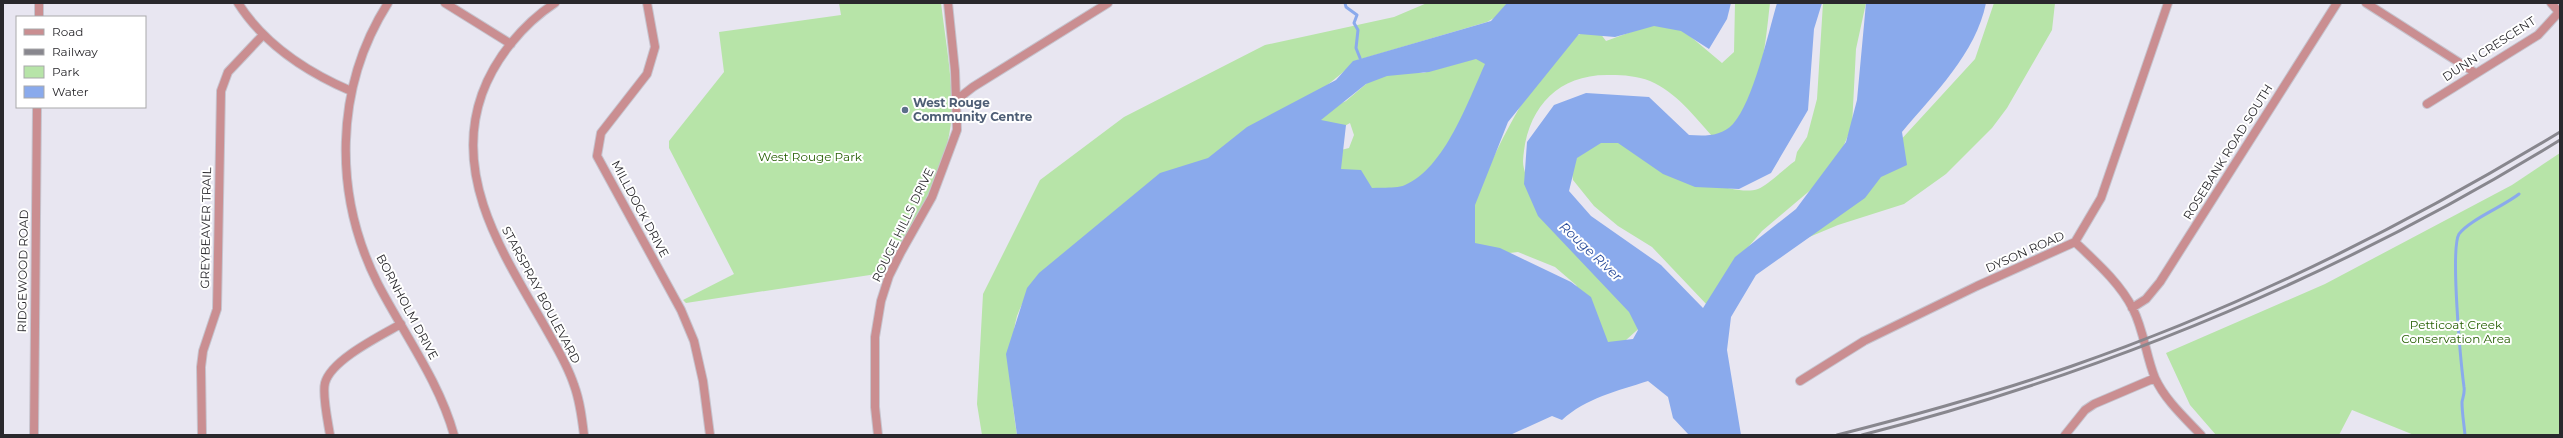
<svg xmlns="http://www.w3.org/2000/svg" width="2563" height="438" viewBox="0 0 2563 438" font-family="Montserrat,sans-serif">
	<rect width="100%" height="100%" fill="#e8e6f1"/>
	<path fill="#b7e4a8" d="M839,3H941C945,36 951,70 952,103C953,166 913,221 883,273L686,303L683,300L734,274L669,148V141L724,72L719,32L841,15Z
		M1427,3H1520L1487,22L1358,60L1320,91L1029,290C1025,299 1020,307 1017,316C1007,353 1011,397 1017,435H982L977,404L983,294L1040,180L1124,117L1265,45L1394,17Z
		M1735,3H1770C1765,44 1761,122 1713,137C1694,116 1676,92 1650,81C1637,76 1624,75 1611,75C1557,73 1526,109 1523,161C1523,169 1527,178 1529,185L1645,323L1616,349L1604,353L1597,322L1576,285L1555,267L1518,252L1475,257C1472,245 1466,229 1467,218C1467,209 1476,196 1480,187C1496,150 1552,29 1597,29L1606,41L1653,24L1678,26L1722,63L1734,52Z
		M1823,3H1866L1856,49L1852,126L1833,171L1762,231L1726,273L1709,307L1652,247L1618,226L1594,206L1573,180L1571,167L1579,154L1606,135C1636,150 1726,200 1758,189C1768,185 1785,168 1795,161L1797,152L1807,137L1817,99Z
		M1994,3H2055L2052,30L2007,108L1992,128L1946,174L1904,204L1838,225L1783,248L1886,156L1975,59Z
		M1495,53L1447,161L1360,238L1333,152L1349,148L1354,135L1350,123L1238,185L1314,116L1346,101L1379,73L1393,69L1423,73Z
		M2560,153V435H2414L2352,410L2339,435H2216L2190,405L2166,353L2325,284L2512,185Z"/>
	<path fill="#8aaaec" fill-rule="evenodd" d="M1507,3H1731L1727,19L1709,49L1681,31L1654,26L1615,37L1579,34L1508,122L1475,205V243L1500,248L1571,282L1591,297L1608,342L1633,339L1638,330L1629,312L1538,216L1524,184L1527,142L1554,105L1586,93L1649,97L1689,135C1704,136 1721,137 1733,124C1753,102 1768,34 1777,3H1822L1814,29L1808,110L1771,173L1739,189L1695,187L1663,174L1618,143H1601L1577,158L1569,191L1591,216L1661,265L1703,308L1735,257L1796,209L1846,142L1857,100L1866,3H1986C1976,53 1934,94 1902,132L1907,165L1881,177L1865,198L1756,275L1731,317L1727,350L1741,435H1689L1673,418L1668,397L1648,381C1617,391 1586,398 1562,420L1552,416L1510,435H1017L1006,354L1027,288L1039,273L1160,173L1208,158L1247,127L1336,80L1353,61L1491,21ZM1476,59L1485,64C1468,101 1445,168 1405,185C1396,189 1382,187 1372,188L1361,170L1341,169L1346,125L1321,120L1366,84L1387,76L1429,72Z"/>
	<g fill="none" stroke-linecap="round" stroke-linejoin="round">
		<path stroke="#8aaaec" stroke-width="3" d="M1345,3L1346,7L1357,15L1354,23L1358,30L1356,48L1360,58
			M2465,435C2464,424 2462,413 2462,402C2463,397 2465,392 2464,387C2461,364 2450,249 2459,234C2469,220 2504,206 2519,194"/>
		<defs>
			<path id="minor" d="M238,3C264,44 307,72 351,91
				M388,3C334,88 333,195 378,284C404,334 439,381 454,435
				M445,3L511,44
				M555,3C523,24 495,58 482,94C452,178 504,255 544,325C555,345 567,363 574,385C580,401 582,418 584,435
				M647,3L655,47L647,74L601,133L597,156L681,310L694,341L703,381L710,435
				M2366,3L2474,72
				M2551,3L2559,12
				M39,17V3
				M955,101L973,87L1108,3
				M2427,104L2538,35L2560,11
				M2075,242C2096,262 2120,283 2133,309C2144,331 2146,356 2155,378C2165,400 2185,418 2201,435
				M2132,308L2146,299L2160,282L2337,3
				M1800,381L1864,341L1977,286L2075,242L2101,198L2168,3
				M34,435L37,107
				M202,435L201,367L203,351L217,309L221,91L228,72L263,35
				M330,435C328,422 322,395 325,383C331,360 380,336 401,324
				M878,435L875,407V337L881,301L889,276L901,252L932,197L957,130L955,71L948,3
				M2065,435L2085,410L2094,404L2155,378"/>
		</defs>
		<use href="#minor" stroke="#c6c4ce" stroke-width="10"/>
		<use href="#minor" stroke="#ca8e91" stroke-width="8"/>
		<path stroke="#88878e" stroke-width="3" d="M1837,435C1916,415 1995,393 2072,366C2243,307 2405,226 2560,132
			M1862,435C2108,372 2344,273 2560,140"/>
	</g>
	<circle fill="#5c6f8a" stroke="#fff" stroke-width="1.5" cx="905" cy="110" r="4"/>
	<g text-anchor="middle" stroke-width="4" stroke-linejoin="round" paint-order="stroke">
		<g font-size="12" fill="#29282c" stroke="#fff">
			<text transform="translate(2489 49) rotate(-33)" y="4">DUNN CRESCENT</text>
			<text transform="translate(2228 152) rotate(-58)" y="4">ROSEBANK ROAD SOUTH</text>
			<text transform="translate(640 209) rotate(62)" y="4">MILLDOCK DRIVE</text>
			<text transform="translate(903 225) rotate(-64)" y="4">ROUGE HILLS DRIVE</text>
			<text transform="translate(206 228) rotate(-89)" y="4">GREYBEAVER TRAIL</text>
			<text transform="translate(2025 252) rotate(-24)" y="4">DYSON ROAD</text>
			<text transform="translate(23 271) rotate(-89)" y="4">RIDGEWOOD ROAD</text>
			<text transform="translate(541 295) rotate(62)" y="4">STARSPRAY BOULEVARD</text>
			<text transform="translate(407 307) rotate(62)" y="4">BORNHOLM DRIVE</text>
		</g>
		<g font-size="12" font-weight="bold" fill="#4e5e75" stroke="#fff" text-anchor="start">
			<text x="913" y="107">West Rouge<tspan x="913" dy="14">Community Centre</tspan></text>
		</g>
		<g font-size="12" fill="#245e00" stroke="#fff">
			<text x="810" y="161">West Rouge Park</text>
			<text x="2456" y="329">Petticoat Creek<tspan x="2456" dy="14">Conservation Area</tspan></text>
		</g>
		<g font-size="13" font-style="italic" fill="#2e4f9d" stroke="#fff">
			<text transform="translate(1591 251) rotate(43)" y="5">Rouge River</text>
		</g>
	</g>
	<rect width="2563" height="438" fill="none" stroke="#29282c" stroke-width="8"/>
	<rect x="16" y="16" width="130" height="92" fill="#ffffff" stroke="#a9a9ab"/>
	<rect x="24" y="29" width="20" height="6" fill="#ca8e91" stroke="#a9a9ab"/>
	<text x="52" y="36" font-size="12" fill="#29282c">Road</text>
	<rect x="24" y="49" width="20" height="6" fill="#88878e" stroke="#a9a9ab"/>
	<text x="52" y="56" font-size="12" fill="#29282c">Railway</text>
	<rect x="24" y="66" width="20" height="12" fill="#b7e4a8" stroke="#a9a9ab"/>
	<text x="52" y="76" font-size="12" fill="#29282c">Park</text>
	<rect x="24" y="86" width="20" height="12" fill="#8aaaec" stroke="#a9a9ab"/>
	<text x="52" y="96" font-size="12" fill="#29282c">Water</text>
</svg>
